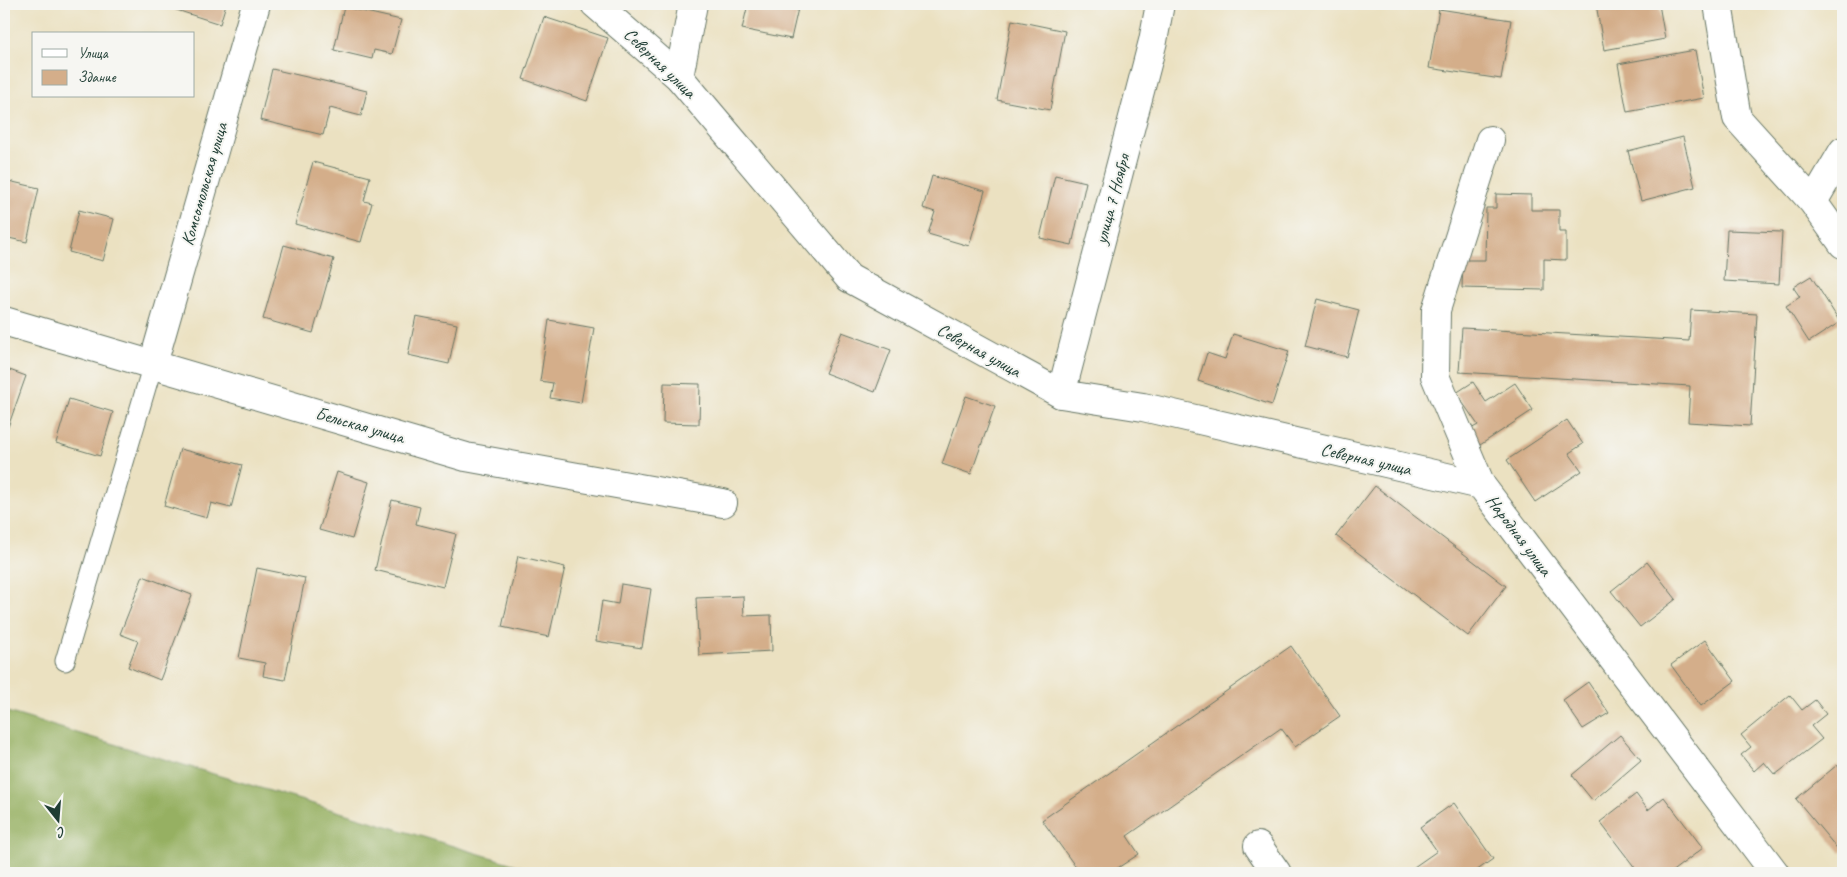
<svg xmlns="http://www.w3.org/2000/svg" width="1847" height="877" viewBox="0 0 1847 877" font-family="Caveat,sans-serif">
	<rect width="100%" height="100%" fill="#f6f6f2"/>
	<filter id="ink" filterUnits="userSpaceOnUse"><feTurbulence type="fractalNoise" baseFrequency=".02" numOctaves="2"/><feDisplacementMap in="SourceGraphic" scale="10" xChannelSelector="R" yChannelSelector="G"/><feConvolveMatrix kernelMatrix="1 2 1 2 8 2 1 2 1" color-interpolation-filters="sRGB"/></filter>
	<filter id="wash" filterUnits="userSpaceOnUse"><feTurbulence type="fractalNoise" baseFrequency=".0096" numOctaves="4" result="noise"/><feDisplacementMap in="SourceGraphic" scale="20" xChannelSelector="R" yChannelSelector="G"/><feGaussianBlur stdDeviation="1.12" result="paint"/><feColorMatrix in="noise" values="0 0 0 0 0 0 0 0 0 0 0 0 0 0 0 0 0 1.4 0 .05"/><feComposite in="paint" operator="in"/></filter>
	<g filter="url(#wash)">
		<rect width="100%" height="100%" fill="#ebe1c1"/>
		<path fill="#96b062" stroke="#5a764b" d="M4,711L543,873H4Z"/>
		<g id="blocks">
			<path fill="#d4ae8a" d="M158,4H226L220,24Z
				M748,4H799L791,39L742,29Z
				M1596,4H1659L1665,39L1604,50Z
				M344,7L401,20L392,54L374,50L372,59L334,50Z
				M1439,9L1511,20L1501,79L1429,68Z
				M544,17L608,38L587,101L523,79Z
				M1012,20L1065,31L1050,110L997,100Z
				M1695,50L1704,98L1627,112L1618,64Z
				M272,69L367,91L361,116L330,108L323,135L260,120Z
				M1683,137L1695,187L1641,201L1628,151Z
				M313,162L370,177L364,201L372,203L361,242L295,224Z
				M1055,175L1086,182L1072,245L1040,238Z
				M932,176L985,191L969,246L928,234L935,212L923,208Z
				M4,180L39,188L27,242L4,237Z
				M1496,194L1531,195V210H1559V232H1566V260L1544,259V290L1462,288L1463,260H1485L1486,208H1496Z
				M79,210L114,219L103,261L69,252Z
				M1727,230L1782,232L1779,284L1724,281Z
				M284,245L334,259L313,333L263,319Z
				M1811,276L1840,322L1809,342L1786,306L1800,297L1793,287Z
				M1317,299L1359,310L1347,357L1305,346Z
				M1691,310L1757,314L1750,426L1688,422L1690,386L1459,372L1462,328L1689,341Z
				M416,316L457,324L449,364L408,355Z
				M549,320L594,328L581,403L550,398L553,383L540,381Z
				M842,332L891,350L875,392L825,373Z
				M1233,334L1289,351L1272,405L1198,381L1207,353L1225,359Z
				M4,368L26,376L8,427L4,425Z
				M1473,382L1486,402L1515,383L1533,410L1480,445L1469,430L1478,425L1456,393Z
				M664,383L700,384L699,424L663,423Z
				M966,396L995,406L971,474L942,464Z
				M69,399L113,412L100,456L56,443Z
				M1567,420L1583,444L1569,453L1582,471L1535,502L1507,460Z
				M180,449L242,465L231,508L211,503L207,518L164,506Z
				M337,472L369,482L352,539L319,530Z
				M1375,486L1506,586L1468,636L1336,536Z
				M392,500L420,507L416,524L456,534L443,587L375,570Z
				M518,556L565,567L549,637L502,627Z
				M1647,562L1676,599L1640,627L1611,591Z
				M257,568L305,578L285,680L263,676L265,663L239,658Z
				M143,576L192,595L160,680L128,667L138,641L120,634Z
				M621,584L651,589L642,648L596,641L602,601L618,604Z
				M743,596L744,616L771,615L772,651L699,655L696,598Z
				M1705,640L1735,681L1701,706L1671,665Z
				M1291,646L1340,716L1295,747L1281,728L1127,836L1139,854L1110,873H1080L1042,820Z
				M1588,682L1609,713L1583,729L1563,700Z
				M1790,695L1802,710L1815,700L1826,714L1811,726L1822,739L1775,775L1764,762L1754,771L1741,755L1751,747L1741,735Z
				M1620,735L1641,760L1593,801L1572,775Z
				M1837,765L1843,773V851L1841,853L1796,799Z
				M1636,794L1648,810L1664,797L1703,848L1670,873H1639L1600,822Z
				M1454,803L1493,859L1473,873H1419L1414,867L1437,851L1420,827Z"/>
		</g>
	</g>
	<g filter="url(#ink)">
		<use href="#blocks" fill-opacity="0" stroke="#667665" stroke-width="1"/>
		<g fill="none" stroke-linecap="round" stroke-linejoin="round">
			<defs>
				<path id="lane" d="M65,661L153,364"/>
				<path id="street" d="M1718,4L1737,118L1813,202L1843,244
					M679,77L693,4
					M1813,202L1843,151
					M4,321L466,457L723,503
					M153,364L256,4
					M1061,394L1153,41L1160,4
					M1481,485L1435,376L1436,310L1490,140
					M1258,846L1277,873"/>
				<path id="secondary" d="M595,4L679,77L849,278L1061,394L1143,407L1481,485L1775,873"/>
			</defs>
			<use href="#lane" stroke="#667665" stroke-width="21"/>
			<use href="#street" stroke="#667665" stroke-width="30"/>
			<use href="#secondary" stroke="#667665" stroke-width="30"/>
			<use href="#lane" stroke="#fff" stroke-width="19"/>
			<use href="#street" stroke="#fff" stroke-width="28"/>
			<use href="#secondary" stroke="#fff" stroke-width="28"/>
		</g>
	</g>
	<g text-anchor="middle" stroke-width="4" stroke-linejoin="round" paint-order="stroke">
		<g font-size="18" fill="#1f3d34" stroke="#f6f6f2">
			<text transform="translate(660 63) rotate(44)" y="6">Северная улица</text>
			<text transform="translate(204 184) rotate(-74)" y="6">Комсомольская улица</text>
			<text transform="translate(1112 199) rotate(-75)" y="6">улица 7 Ноября</text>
			<text transform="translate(979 350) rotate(29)" y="6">Северная улица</text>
			<text transform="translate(360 425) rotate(16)" y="6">Бельская улица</text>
			<text transform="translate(1366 459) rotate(13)" y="6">Северная улица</text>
			<text transform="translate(1519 535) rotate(53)" y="6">Народная улица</text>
		</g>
	</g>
	<rect width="1847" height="877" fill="none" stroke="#f6f6f2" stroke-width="20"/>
	<rect x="32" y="32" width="162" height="65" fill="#f6f6f2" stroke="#a0aca6"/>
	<rect x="42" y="49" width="25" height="8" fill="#ffffff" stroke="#a0aca6"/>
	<text x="78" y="58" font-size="15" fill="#1f3d34">Улица</text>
	<rect x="42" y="70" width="25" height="15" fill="#d4ae8a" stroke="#a0aca6"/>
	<text x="78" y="82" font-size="15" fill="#1f3d34">Здание</text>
	<g transform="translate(58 820) rotate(163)" stroke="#f6f6f2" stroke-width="4" paint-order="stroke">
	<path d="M0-4L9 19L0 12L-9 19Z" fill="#1f3d34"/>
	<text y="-8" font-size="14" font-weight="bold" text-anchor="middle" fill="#1f3d34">С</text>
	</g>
</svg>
